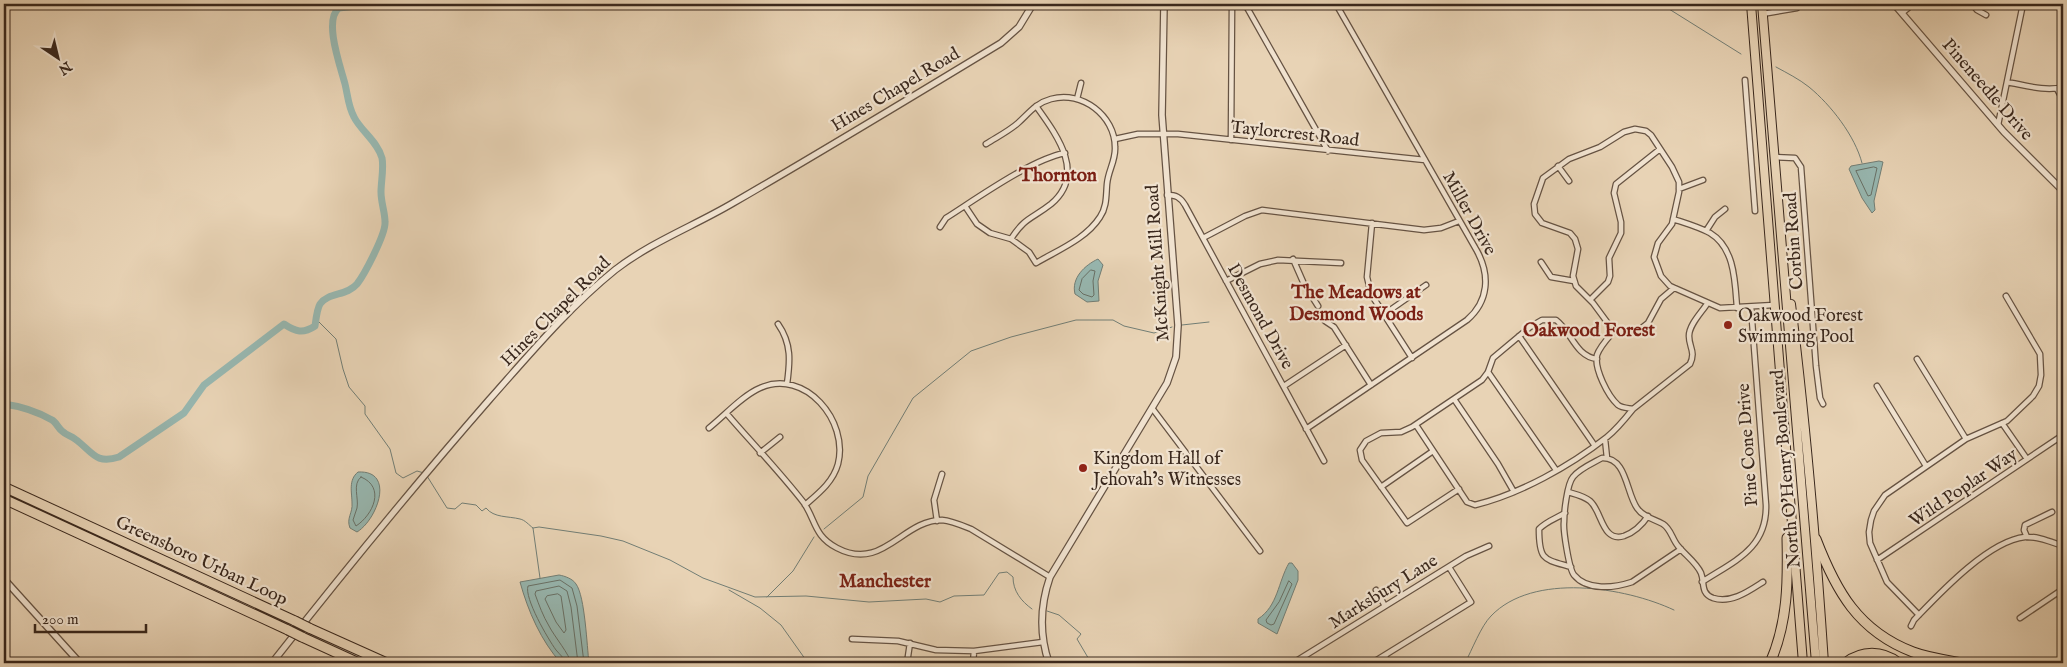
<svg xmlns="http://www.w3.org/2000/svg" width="2067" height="667" viewBox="0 0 2067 667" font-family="'IM FELL English',serif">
	<rect width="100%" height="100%" fill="#e8d3b5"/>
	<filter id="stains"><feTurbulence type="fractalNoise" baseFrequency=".004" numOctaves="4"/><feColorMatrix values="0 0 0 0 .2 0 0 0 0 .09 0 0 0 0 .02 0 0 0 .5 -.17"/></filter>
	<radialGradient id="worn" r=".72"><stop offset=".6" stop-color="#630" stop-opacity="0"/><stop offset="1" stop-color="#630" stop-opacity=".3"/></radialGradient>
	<path fill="#97b7b0" stroke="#727e75" d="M1879,161L1883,162L1874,201L1875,210L1872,213L1862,198L1849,169L1851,166Z
		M1098,259L1103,265L1098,281L1099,301L1087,302L1075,294C1071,278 1085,265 1098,259Z
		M358,472C396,470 377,520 357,532L350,528C346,518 353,513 352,503C352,493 348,480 358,472Z
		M1289,563H1292L1298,571V580L1277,634L1258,623V619C1278,606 1278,582 1289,563Z
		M559,575C565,576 573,579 576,584C585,596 587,647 589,663H561C541,641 528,611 520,582Z"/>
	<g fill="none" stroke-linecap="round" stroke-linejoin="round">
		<path stroke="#687066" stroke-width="1" d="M1874,167L1877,168L1871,195L1868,196L1856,171Z
			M1091,270L1095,271L1093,281L1094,295L1092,297L1083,294L1079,290L1082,279Z
			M361,477C386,487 373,515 356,526L353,520C354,516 356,512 357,508C359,498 352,484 361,477Z
			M1289,581L1292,584L1274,624L1271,625L1267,623L1266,620L1279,602Z
			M558,594L561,596L566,630L564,633L556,622L545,599L547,596Z
			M565,663C564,657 560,655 556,650C548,639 524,598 528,586L560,580L572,588L577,606L584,663
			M571,663C570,655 554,636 549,626C543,616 539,605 535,594L536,591L559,586L567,591L571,607L578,663"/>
		<path stroke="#727e75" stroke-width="1" d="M1661,4L1741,54
			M1776,67C1787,73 1799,79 1809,87C1831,105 1855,136 1862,163
			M316,319L336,339L343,369L349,387L365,406V414L390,449L396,473L403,478L417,471L424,473
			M1182,325L1209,322
			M427,476L447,508L455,509L462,503L476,505L482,511L486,508C494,518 508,516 520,519C525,520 529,525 533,528L540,578
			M533,528L539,527L601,536L623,541L670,560L703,578L755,597L806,596L869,602L926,599L940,602L954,596L984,595L999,573L1007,572L1013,577C1013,591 1021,601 1032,609
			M824,529L863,497L868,476L913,398L971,351L1011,337L1076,320H1113L1124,326L1154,333L1172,327
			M729,590L760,608L781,625L808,663
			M767,597L793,571L814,537
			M1047,611L1059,615L1081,634L1077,639L1090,661L1095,663
			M1465,663C1472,650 1481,626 1491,616C1533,572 1625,587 1674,610"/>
		<path stroke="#97b7b0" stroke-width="7" d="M4,404C19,406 38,412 52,420C56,422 58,428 62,431C66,435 71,436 75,439C92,451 95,465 119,457L184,413L204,385L284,324C296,332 303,334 315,326C316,319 317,309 320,304C329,292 347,296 357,284C364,275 386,234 385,222C385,212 381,203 381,192C381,182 384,168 382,158C378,142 361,131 354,117C348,106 348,96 345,84C341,68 323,20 339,8L373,4"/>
		<defs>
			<path id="minor" d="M1245,4L1328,151
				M1706,4L1712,6L1736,4
				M1972,4L1977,10L1986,15
				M1902,13L1913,4
				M1762,14L1797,8
				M1745,80L1755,211
				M2007,82C2024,85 2046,92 2063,87
				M2057,89L2063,100
				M1077,99L1081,83
				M1998,125L2023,4
				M1115,139L1138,134H1178L1425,160
				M1231,140L1232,4
				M1775,157L1795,158L1801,167L1816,366L1820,398L1823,404
				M1558,166L1569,181
				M1679,189L1703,180
				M1167,195C1176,195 1180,197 1185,205L1324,461
				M965,206L977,224L990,233L1011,239L1029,252L1036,263C1058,250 1086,239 1100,217C1107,207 1106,195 1107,184C1108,171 1116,160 1115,147C1115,116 1082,90 1051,99C1036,103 1029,113 1018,123C1009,131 997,137 986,144
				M1673,219C1685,223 1699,227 1710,233C1735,248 1735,282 1737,308
				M1372,223L1367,277L1371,294L1412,358
				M940,227L946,218C976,199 1032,159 1065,153
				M1706,231L1715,217L1725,209
				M1203,238L1245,216L1262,210L1424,230L1441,228L1459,221
				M1011,239C1025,217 1032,219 1051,204C1087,174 1056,134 1036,106
				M1293,259L1304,284L1318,306
				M1541,262L1551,277L1574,281
				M1226,281L1260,264L1278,260L1341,263
				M1674,288L1661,299L1648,323L1639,330L1622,332L1610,326L1593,303L1576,286L1573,276L1578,249L1575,239L1570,233L1542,223L1535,214L1534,204L1543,178L1569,159L1600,147L1624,132L1635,129L1646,131L1651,135L1672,167L1679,182V192L1672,224L1658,243L1654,257L1661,276L1670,286L1720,308L1774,305
				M1590,300L1608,282L1610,276L1609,258L1621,233V222L1614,193L1616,184L1660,149
				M1383,315L1426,285
				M1325,321L1334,327L1371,385
				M778,324C792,344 790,362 787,384
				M1615,330C1609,337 1600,346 1597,355C1594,369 1608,396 1618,405C1622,408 1628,408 1633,409L1690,364C1696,351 1689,348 1689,336C1689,325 1701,313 1707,304
				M1519,336L1595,446
				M1917,359L1966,439
				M1488,372L1556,470
				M1284,386L1346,345
				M1877,386L1926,466
				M1454,399L1498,464L1514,492
				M1152,408L1260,551
				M727,414C752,443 780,472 804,503C816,521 814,536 837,548C883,572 902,520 942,520C952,521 961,525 971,529L1050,577
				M2002,423L2027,459
				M1416,425L1467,502L1475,505C1520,494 1570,466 1607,437C1617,429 1625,419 1633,409
				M709,428C724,416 743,395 760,388C805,368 849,421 838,464C833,482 819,493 805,505
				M1306,429L1467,320C1489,301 1490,275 1477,251L1336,4
				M1605,439L1607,458
				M760,453L780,437
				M1381,487L1433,451
				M1459,489L1407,523L1362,460L1360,450L1366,441L1381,433L1401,432L1412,427L1482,380L1488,372L1493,358L1530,327L1542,320H1556C1572,332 1575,356 1597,359
				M1568,492C1575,494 1584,496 1590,501C1602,511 1602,543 1624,536C1635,532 1642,525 1648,516
				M1565,513C1555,519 1547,521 1539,529C1539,561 1544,559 1571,567
				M937,521L934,500L942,474
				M2027,537L2024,530L2025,525L2052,512
				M1681,549L1632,582C1614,588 1587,591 1574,575C1569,569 1563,530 1564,522C1564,513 1567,484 1573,477C1579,469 1593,463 1602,458C1627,457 1626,493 1637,508C1643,517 1654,519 1663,524C1671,529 1672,539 1678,546C1685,555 1696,562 1701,573C1705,583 1700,593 1713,598C1731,604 1749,591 1763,582
				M1877,560L2063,435
				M1702,582C1734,561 1767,549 1766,505L1751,307
				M1376,590L1385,606
				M1919,615L1887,582L1870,543L1869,532L1871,520L1874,511L1885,495L1966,439L2007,421L2033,396L2039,386L2041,375L2040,354L2006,296
				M2020,618L2063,589
				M1911,626L1914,620C1939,594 1988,541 2025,537C2038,536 2051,542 2063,546
				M852,639L898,641L936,650L974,651L1043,642
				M1385,656L1389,663
				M907,663L910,643
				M973,663L974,651
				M1293,663L1466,556L1489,546
				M1372,663L1471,602L1449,567"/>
			<path id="tertiary" d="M1894,4L2004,132L2063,191
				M4,579L80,663
				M272,663C342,574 414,486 489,400C529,355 568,308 615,270C651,242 694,226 733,203C823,151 912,97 1001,43L1019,27L1033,4
				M1049,663C1039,634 1040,606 1050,577L1167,383L1176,357L1178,325L1162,115L1164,4"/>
			<path id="trunk" d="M1751,4L1803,663
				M1762,4L1816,663
				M1791,304C1806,424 1816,543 1824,663"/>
			<path id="motorway" d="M4,487L295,621
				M4,499L288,630
				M1816,539C1836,591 1858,631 1913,652C1929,658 1946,660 1963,663
				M309,628L387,663
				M302,637L359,663
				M1770,663C1788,622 1788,581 1787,538L1793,532
				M1845,663C1862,650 1882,650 1899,663"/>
		</defs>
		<use href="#minor" stroke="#665343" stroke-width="7"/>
		<use href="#tertiary" stroke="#665343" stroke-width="8"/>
		<use href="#trunk" stroke="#3a281d" stroke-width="10"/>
		<use href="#motorway" stroke="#3a281d" stroke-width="11"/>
		<use href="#minor" stroke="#f0e2cf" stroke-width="4.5"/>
		<use href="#tertiary" stroke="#f0e2cf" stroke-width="5.5"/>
		<use href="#trunk" stroke="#e8d3b5" stroke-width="8"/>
		<use href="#motorway" stroke="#e8d3b5" stroke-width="9"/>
		<defs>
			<path id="motorway-bridge" d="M295,621L309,628
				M288,630L302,637"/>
		</defs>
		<use href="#motorway-bridge" stroke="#3a281d" stroke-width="11" stroke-linecap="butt"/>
		<use href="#motorway-bridge" stroke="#e8d3b5" stroke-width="9"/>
	</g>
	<g fill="#8f2418" stroke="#f0e2cf" stroke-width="2">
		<circle cx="1728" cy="325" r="5"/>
		<circle cx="1083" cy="468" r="5"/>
	</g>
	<g text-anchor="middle" stroke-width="4.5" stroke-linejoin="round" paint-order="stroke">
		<g font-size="18" fill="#3a281d" stroke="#f0e2cf">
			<text transform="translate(895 89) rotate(-31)" y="6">Hines Chapel Road</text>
			<text transform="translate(1988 89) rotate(49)" y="6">Pineneedle Drive</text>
			<text transform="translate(1295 133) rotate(6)" y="6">Taylorcrest Road</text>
			<text transform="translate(1470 213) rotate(61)" y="6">Miller Drive</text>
			<text transform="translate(1793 241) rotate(-94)" y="6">Corbin Road</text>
			<text transform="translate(1157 263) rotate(-94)" y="6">McKnight Mill Road</text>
			<text transform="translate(555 311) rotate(-45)" y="6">Hines Chapel Road</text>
			<text transform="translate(1261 316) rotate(61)" y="6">Desmond Drive</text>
			<text transform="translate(1747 445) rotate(-94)" y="6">Pine Cone Drive</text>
			<text transform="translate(1785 469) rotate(-95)" y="6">North O'Henry Boulevard</text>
			<text transform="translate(1963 487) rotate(-34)" y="6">Wild Poplar Way</text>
			<text transform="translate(202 560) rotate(25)" y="6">Greensboro Urban Loop</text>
			<text transform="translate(1383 591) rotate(-32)" y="6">Marksbury Lane</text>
		</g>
		<g font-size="18" fill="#3a281d" stroke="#f0e2cf" text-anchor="start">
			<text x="1738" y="321">Oakwood Forest<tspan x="1738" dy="21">Swimming Pool</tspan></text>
			<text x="1093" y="464">Kingdom Hall of<tspan x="1093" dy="21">Jehovah’s Witnesses</tspan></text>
		</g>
		<g font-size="19" font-weight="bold" fill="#7a1f14" stroke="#f0e2cf">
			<text x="1058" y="181">Thornton</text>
			<text x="1356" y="298">The Meadows at<tspan x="1356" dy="22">Desmond Woods</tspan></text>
			<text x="1589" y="336">Oakwood Forest</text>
			<text x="885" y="587">Manchester</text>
		</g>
	</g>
	<rect width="2067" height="667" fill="none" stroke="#e8d3b5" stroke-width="20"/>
	<rect x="5" y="5" width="2057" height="657" fill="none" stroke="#3a281d" stroke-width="2.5"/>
	<rect x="10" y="10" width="2047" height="647" fill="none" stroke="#3a281d"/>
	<g transform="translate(58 58) rotate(145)" stroke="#f0e2cf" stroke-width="4" paint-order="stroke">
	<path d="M0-4L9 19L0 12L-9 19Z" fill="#3a281d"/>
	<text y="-8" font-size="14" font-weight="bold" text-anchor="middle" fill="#3a281d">N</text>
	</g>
	<path d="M35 624v8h111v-8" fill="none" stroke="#3a281d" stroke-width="2.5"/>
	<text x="42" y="624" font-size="15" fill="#3a281d" stroke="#f0e2cf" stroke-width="4" paint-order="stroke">200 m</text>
	<rect width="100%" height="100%" filter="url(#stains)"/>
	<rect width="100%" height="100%" fill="url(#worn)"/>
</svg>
